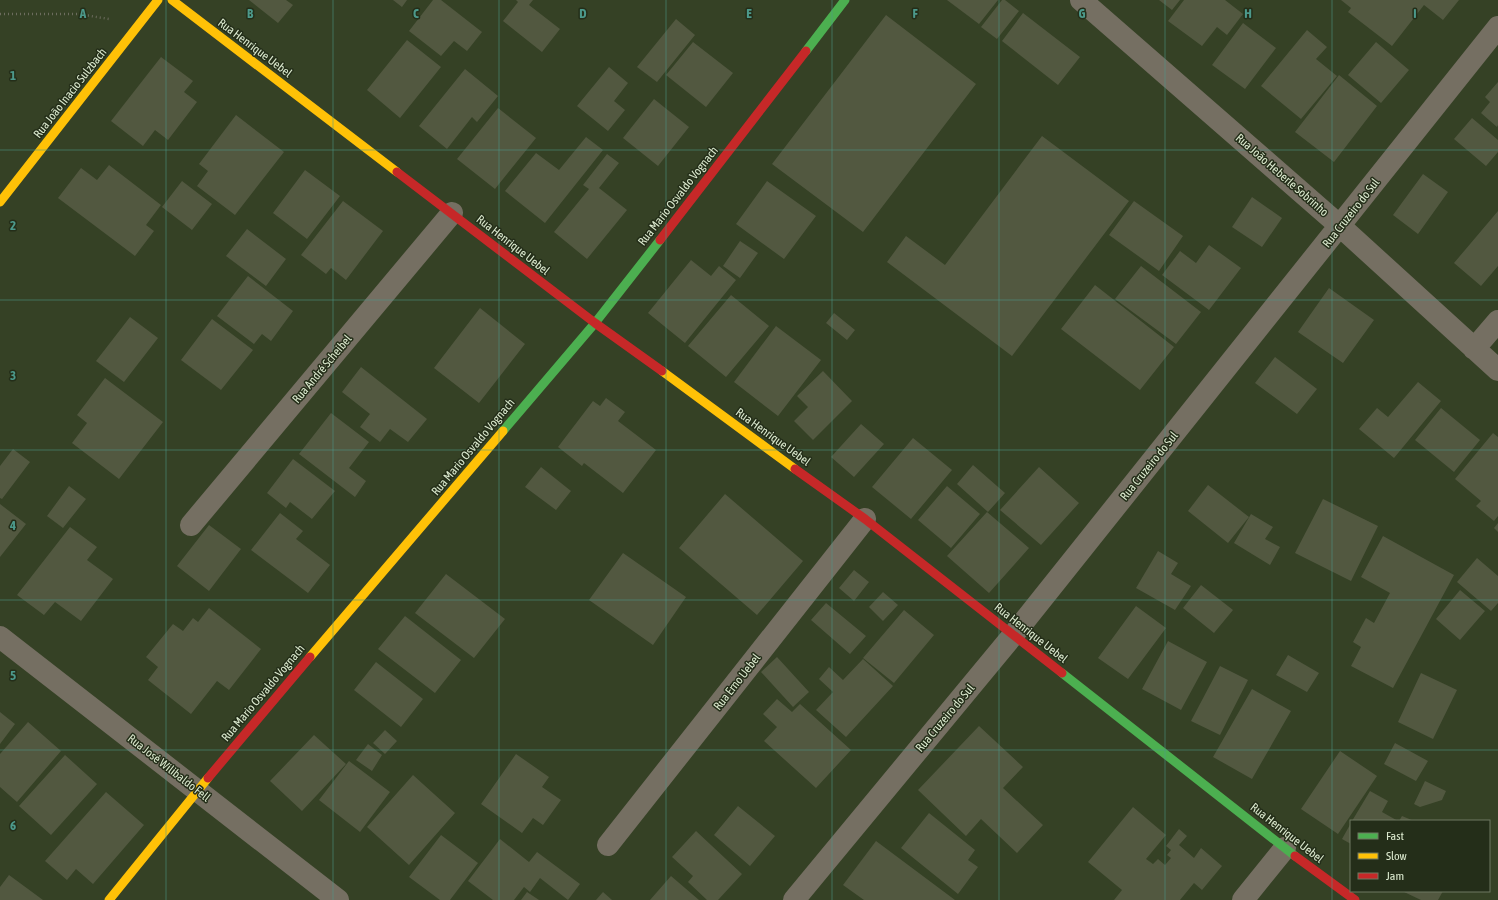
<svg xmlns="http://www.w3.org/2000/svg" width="1498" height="900" viewBox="0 0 1498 900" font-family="'Asap Condensed',sans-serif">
	<rect width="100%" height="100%" fill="#354125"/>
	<path fill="#525840" d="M249,0H286L293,5L278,23Z
		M393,0H407L402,7Z
		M433,0H441L482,32L467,51L454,41L441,56L409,31Z
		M516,0H533L529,5L560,29L542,52L503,21L518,2Z
		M947,0H998L979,24Z
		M1002,0H1005L1019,11L997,39L981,27Z
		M1159,0H1180L1172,10Z
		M1184,0H1225L1243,14L1227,35L1217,27L1202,46L1168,21Z
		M1341,0H1459L1443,20L1424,5L1392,46L1348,12L1351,8Z
		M1023,13L1080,57L1058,85L1002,41Z
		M886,15L976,84L863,232L772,164Z
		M676,19L695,35L657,82L637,67Z
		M1243,23L1276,48L1245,89L1212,65Z
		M1307,30L1327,47L1316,59L1337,76L1301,119L1261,86Z
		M407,40L441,67L400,118L367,90Z
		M693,42L733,73L706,107L666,75Z
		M1376,42L1409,70L1381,103L1348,75Z
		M161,57L193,81L184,92L197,102L168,140L155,130L143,146L111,121Z
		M609,67L628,83L614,101L625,110L608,131L577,106Z
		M465,69L498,96L477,122L472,117L447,149L419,126Z
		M1339,75L1377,106L1334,162L1295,132Z
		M1498,82V125L1497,127L1481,113L1490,102L1485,97Z
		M654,99L689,127L658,166L623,138Z
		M498,108L536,138L495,189L457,159Z
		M236,115L284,152L235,215L197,186L208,171L199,164Z
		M1472,118L1498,140V152L1486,166L1454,139Z
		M1042,136L1129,201L1012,356L887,262L906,236L945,265Z
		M586,137L603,150L545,223L505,191L536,153L559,170Z
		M607,154L619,163L599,188L627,210L587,259L554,232L589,189L583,185Z
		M109,165L161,205L146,225L154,231L135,256L58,198L81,168L97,180Z
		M305,170L340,196L307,239L273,213Z
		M1423,174L1448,192L1418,234L1393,215Z
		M182,181L212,204L192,230L162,207Z
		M767,181L816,216L784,259L736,224Z
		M1252,197L1282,218L1262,247L1232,227Z
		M343,201L383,231L346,280L331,268L326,274L301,255Z
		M1134,201L1183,236L1159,271L1109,235Z
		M1498,211V266L1481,286L1454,263Z
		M247,229L286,259L266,286L226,256Z
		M740,241L758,253L740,278L723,266Z
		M1209,245L1241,268L1209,310L1162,275L1180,251L1196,263Z
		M691,260L711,276L719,266L736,280L685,343L648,313Z
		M1141,266L1201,312L1176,344L1115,299Z
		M248,276L293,311L271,341L262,334L254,344L217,316Z
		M1095,285L1174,347L1140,390L1061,329Z
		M1329,288L1374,320L1343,363L1298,332Z
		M731,295L769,326L726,377L688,346Z
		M480,308L525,344L479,403L434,368Z
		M834,313L855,330L847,340L826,323Z
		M130,317L158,338L124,382L96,361Z
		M212,319L253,350L221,390L181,360Z
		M776,326L821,360L778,416L734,382Z
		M1275,357L1317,389L1297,414L1255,383Z
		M361,367L427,419L408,442L390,429L380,442L360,427L370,414L342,392Z
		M823,371L852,401L813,440L794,421L808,407L797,396Z
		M105,378L163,422L119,479L72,443L87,423L77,415Z
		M1418,382L1441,401L1394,458L1359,429L1377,408L1388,417Z
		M606,398L625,412L618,421L656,450L623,493L584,463L582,466L558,447L593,401L600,406Z
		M1441,408L1480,440L1454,472L1415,440Z
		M331,413L369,442L349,468L366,481L355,497L299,454Z
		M861,424L884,444L854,477L831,457Z
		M1493,433L1498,437V516L1494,521L1476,506L1481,501L1455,479Z
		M913,438L952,470L911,519L872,487Z
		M13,449L30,462L2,499L0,498V466Z
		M293,459L335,491L312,519L290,502L286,508L267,493Z
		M973,465L1005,493L988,512L957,484Z
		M541,467L571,491L556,510L525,487Z
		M1039,467L1079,503L1041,545L1000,510Z
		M1208,485L1249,517L1228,543L1188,511Z
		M69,486L86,499L63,528L47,516Z
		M947,486L980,514L951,548L918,520Z
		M725,494L803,561L757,615L679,548Z
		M1323,499L1378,526L1351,581L1295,553Z
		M0,504L26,524L0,557Z
		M987,512L1029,548L989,593L947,556Z
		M280,513L303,531L296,539L330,565L308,593L251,550Z
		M1251,514L1273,527L1265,539L1280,547L1270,565L1234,543Z
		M1498,523V532L1494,528Z
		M209,525L241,549L209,591L177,566Z
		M70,527L97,547L87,560L113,579L81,621L55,602L44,615L17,595Z
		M1383,536L1454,575L1393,688L1351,666L1361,647L1353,642L1366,618L1374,623L1390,593L1361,577Z
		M1158,551L1178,563L1171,574L1191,586L1175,610L1136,588Z
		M623,553L686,597L653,645L589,600Z
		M1477,558L1498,576V603L1491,611L1457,582Z
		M854,570L869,582L854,601L839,588Z
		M446,574L505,619L474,658L415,613Z
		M1201,585L1233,610L1214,633L1183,608Z
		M1460,590L1485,611L1460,640L1436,619Z
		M883,592L898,605L883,621L869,607Z
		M826,603L866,636L850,654L811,620Z
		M1136,606L1166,628L1128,679L1098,658Z
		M209,608L261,649L229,690L217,681L191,714L148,680L158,667L146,657L173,624L183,631L193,618L198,622Z
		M904,610L934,635L894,683L863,658Z
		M405,616L461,660L435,693L378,649Z
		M1168,641L1207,662L1181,710L1142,689Z
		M1288,655L1319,673L1307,692L1276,675Z
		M777,657L809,692L793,707L761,672Z
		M863,659L893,686L846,737L816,710L833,692L819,679L829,667L843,680Z
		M376,662L423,699L401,727L354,690Z
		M1220,666L1248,680L1220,735L1191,721Z
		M1421,673L1457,690L1433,739L1398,722Z
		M1252,689L1291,711L1252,779L1213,757Z
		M777,699L792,712L800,704L851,750L816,788L764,741L777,727L763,714Z
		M0,712L15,724L0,744Z
		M28,722L61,751L17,802L0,787V754Z
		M979,726L1023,767L1003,788L1043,825L1017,853L981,819L966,836L918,790Z
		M385,730L397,741L385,754L373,743Z
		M314,735L346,764L302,811L270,781Z
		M1395,743L1428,761L1416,781L1384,764Z
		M368,744L382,755L372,771L356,760Z
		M1340,751L1377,776L1338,834L1301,809Z
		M516,754L549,777L542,787L561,800L543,825L533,818L522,833L481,804Z
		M65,755L97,784L51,835L19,806Z
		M349,761L390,792L360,832L319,800Z
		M413,775L455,813L409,865L367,827Z
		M1425,781L1446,791L1442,800L1420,807L1414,804Z
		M1370,791L1388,801L1382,812L1398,821H1352Z
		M106,792L144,825L93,884L76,869L67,880L45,861Z
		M738,806L775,836L750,866L714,835Z
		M1133,807L1166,835L1146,859L1153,864L1158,859L1165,865L1171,858L1167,855L1171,850L1166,846L1179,829L1187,836L1179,845L1194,858L1201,848L1222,866L1202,890L1194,883L1180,900H1114L1122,890L1088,862Z
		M929,813L975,850L968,860L978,867L958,894L901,848Z
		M1402,816L1414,821H1399Z
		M1351,823V844L1342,839Z
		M696,831L742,874L718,900H707L688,882L693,876L672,857Z
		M441,835L478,863L450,900H440L409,877Z
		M500,839L529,862L537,852L580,884L568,900L540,878L530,892L524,887L514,900H493L468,881Z
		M876,841L955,900H864L843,885Z
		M9,875L43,900H0V887Z
		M671,876L699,900H650Z
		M1402,891H1443L1438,900H1421Z
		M527,892L539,900H521Z
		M603,892L612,900H596Z"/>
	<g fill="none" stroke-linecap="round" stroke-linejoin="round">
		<path stroke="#6c6c5e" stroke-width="2.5" stroke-dasharray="1 3" stroke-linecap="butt" d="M0,14H78L109,19"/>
		<path stroke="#756f62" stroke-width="22" d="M1081,0L1340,226L1498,370
			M1474,349L1498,321
			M191,525L452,213
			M0,637L338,900
			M608,845L865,519
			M794,900L1014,634L1498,27
			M1243,900L1285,848"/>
		<path stroke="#4caf50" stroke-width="9" d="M806,51L845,0
			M503,431L595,323L660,240
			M1062,673L1295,856"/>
		<path stroke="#ffc107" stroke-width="9" d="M172,0L397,172
			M0,202L158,0
			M662,371L795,469
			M310,657L503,431
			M109,900L208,778"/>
		<path stroke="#c62828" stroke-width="9" d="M397,172L595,323L662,371
			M660,240L806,51
			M795,469L865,519L1062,673
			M208,778L310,657
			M1295,856L1355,900"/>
	</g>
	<path fill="none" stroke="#4c998b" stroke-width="1" stroke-opacity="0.55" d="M166,0V900M333,0V900M499,0V900M666,0V900M832,0V900M999,0V900M1165,0V900M1332,0V900M0,150H1498M0,300H1498M0,450H1498M0,600H1498M0,750H1498"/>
	<g text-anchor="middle" stroke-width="3" stroke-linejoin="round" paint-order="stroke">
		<g font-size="12" fill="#dceacf" stroke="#242e19">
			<text transform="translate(255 48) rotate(37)" y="4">Rua Henrique Uebel</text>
			<text transform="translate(70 93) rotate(-52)" y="4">Rua João Inacio Sulzbach</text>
			<text transform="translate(1282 175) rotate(41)" y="4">Rua João Heberle Sobrinho</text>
			<text transform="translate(678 196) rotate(-52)" y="4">Rua Mario Osvaldo Vognach</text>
			<text transform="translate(1351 213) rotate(-52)" y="4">Rua Cruzeiro do Sul</text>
			<text transform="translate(513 245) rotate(38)" y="4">Rua Henrique Uebel</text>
			<text transform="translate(322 369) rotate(-50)" y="4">Rua André Scheibel</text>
			<text transform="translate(773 437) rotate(36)" y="4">Rua Henrique Uebel</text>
			<text transform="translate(473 447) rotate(-50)" y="4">Rua Mario Osvaldo Vognach</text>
			<text transform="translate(1149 466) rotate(-51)" y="4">Rua Cruzeiro do Sul</text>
			<text transform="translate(1031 633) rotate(38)" y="4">Rua Henrique Uebel</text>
			<text transform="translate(737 682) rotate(-52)" y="4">Rua Erno Uebel</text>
			<text transform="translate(263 693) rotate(-50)" y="4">Rua Mario Osvaldo Vognach</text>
			<text transform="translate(945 718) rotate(-50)" y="4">Rua Cruzeiro do Sul</text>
			<text transform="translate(169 768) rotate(38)" y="4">Rua José Wilibaldo Fell</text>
			<text transform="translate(1287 833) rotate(38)" y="4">Rua Henrique Uebel</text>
		</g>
	</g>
	<g font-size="13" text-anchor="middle" font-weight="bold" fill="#4c998b" stroke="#242e19" stroke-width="3" stroke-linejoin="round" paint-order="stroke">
		<text x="83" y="18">A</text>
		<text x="250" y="18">B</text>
		<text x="416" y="18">C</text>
		<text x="583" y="18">D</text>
		<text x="749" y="18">E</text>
		<text x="915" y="18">F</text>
		<text x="1082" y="18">G</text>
		<text x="1248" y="18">H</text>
		<text x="1415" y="18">I</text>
		<text x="13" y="80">1</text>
		<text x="13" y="230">2</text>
		<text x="13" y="380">3</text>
		<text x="13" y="530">4</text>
		<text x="13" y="680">5</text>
		<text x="13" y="830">6</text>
	</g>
	<rect x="1350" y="820" width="140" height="72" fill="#242e19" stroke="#6e7962"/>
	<rect x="1358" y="833" width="20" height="6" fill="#4caf50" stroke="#6e7962"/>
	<text x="1386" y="840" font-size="12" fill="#dceacf">Fast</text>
	<rect x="1358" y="853" width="20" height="6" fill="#ffc107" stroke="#6e7962"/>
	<text x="1386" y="860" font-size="12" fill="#dceacf">Slow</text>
	<rect x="1358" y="873" width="20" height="6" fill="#c62828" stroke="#6e7962"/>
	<text x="1386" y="880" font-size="12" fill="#dceacf">Jam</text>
</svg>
